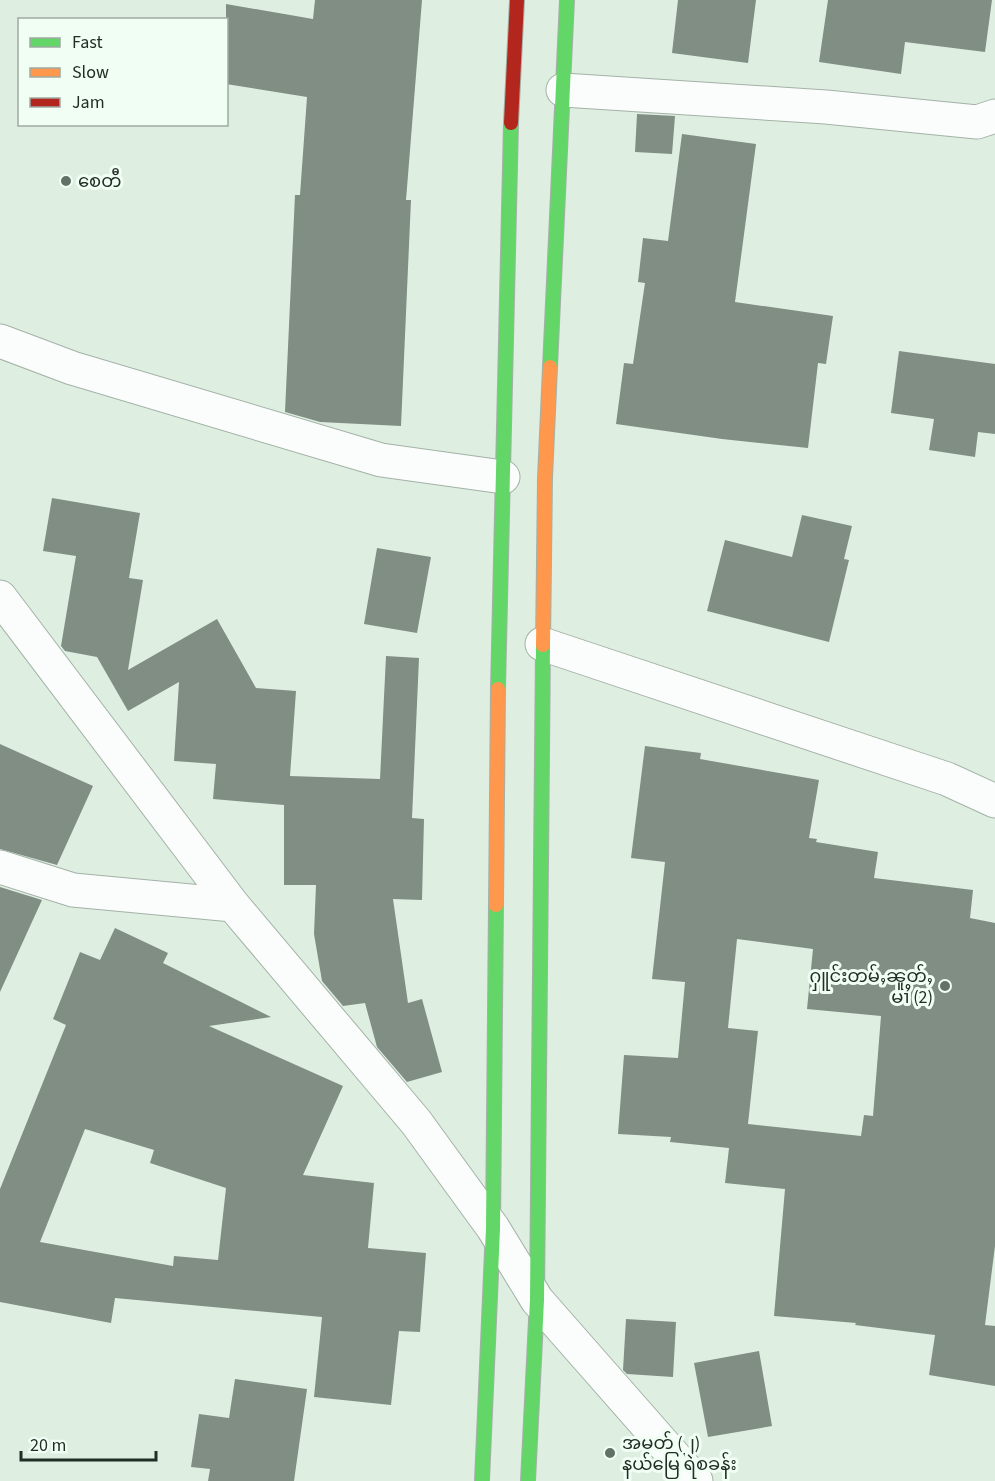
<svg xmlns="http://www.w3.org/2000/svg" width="995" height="1481" viewBox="0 0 995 1481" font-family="'Source Sans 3','Noto Sans Myanmar',sans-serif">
	<rect width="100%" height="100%" fill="#deefe2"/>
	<path fill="#808e84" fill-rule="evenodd" d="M315,0H422L406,200H411L401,426L320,422L285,412L295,195H300L307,97L226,84V4L313,19Z
		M678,0H756L748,63L672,53Z
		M828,0H992L985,52L905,42L901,74L819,62Z
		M637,114L675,116L672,154L635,152Z
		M682,134L756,144L735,302L833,316L826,364L818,363L808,448L722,439L616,424L624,363L633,364L645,283L638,282L643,238L668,241Z
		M899,351L995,364V434L978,432L975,457L929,450L934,419L891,413Z
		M52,498L140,513L129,578L143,580L128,670L217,619L256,688L296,691L290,776L380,779L386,656L419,658L412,818L424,819L422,900L393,899L408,1003L422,999L442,1072L407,1082L377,1047L365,1003L343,1006L322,981L314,934L316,885H284V805L213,799L216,764L174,761L179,682L128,711L97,657L65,651L61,646L76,556L43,551Z
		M802,515L852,526L844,559L849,560L829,642L707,611L725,540L792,557Z
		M377,548L431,557L417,633L364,624Z
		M0,744L93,786L57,865L0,849Z
		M645,746L701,753L700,759L819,780L809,838L817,839L816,842L878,852L874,878L973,890L970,918L995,923V1246L985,1325L995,1326V1386L929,1375L935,1335L855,1325L856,1323L774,1316L785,1189L725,1183L729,1148L670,1142L671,1137L618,1134L624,1055L678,1058L685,982L652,979L665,862L631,858ZM737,939L813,949L807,1009L881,1016L873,1116L864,1115L861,1136L748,1124L758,1031L728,1028Z
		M0,887L42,900L0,992Z
		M115,928L168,953L163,963L271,1017L209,1026L343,1086L303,1175L374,1183L368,1248L426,1253L420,1332L399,1331L391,1405L314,1397L322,1317L115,1298L111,1323L0,1302V1189L66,1025L53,1019L80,952L100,960ZM85,1129L154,1150L150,1163L226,1188L218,1260L174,1256L173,1266L40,1242Z
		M626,1319L676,1322L673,1377L627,1374L623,1370Z
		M759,1351L772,1426L708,1437L694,1363Z
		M235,1379L307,1389L294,1481H208L210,1469L191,1467L199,1414L229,1418Z"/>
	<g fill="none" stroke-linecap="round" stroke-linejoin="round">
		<defs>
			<path id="street" d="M563,90L826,107L977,122L995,116
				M0,341L72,368L381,460L503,477
				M0,597L233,905L416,1122L493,1228L537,1300L696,1481
				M542,644L947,779L995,801
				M0,867L73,890L233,905"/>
			<path id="fast" d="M550,367L567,0
				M498,689L511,123
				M482,1481L493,1228L496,905
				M528,1481L537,1300L543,645"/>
			<path id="slow" d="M543,645L545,478L550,367
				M496,905L498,689"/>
			<path id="jam" d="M511,123L517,0"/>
		</defs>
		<use href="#street" stroke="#a4b1a7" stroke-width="35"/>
		<use href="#fast" stroke="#a4b1a7" stroke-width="16"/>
		<use href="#slow" stroke="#a4b1a7" stroke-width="16"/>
		<use href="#jam" stroke="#a4b1a7" stroke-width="16"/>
		<use href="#street" stroke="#fafdfb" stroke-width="33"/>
		<use href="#fast" stroke="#63d668" stroke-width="14"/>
		<use href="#slow" stroke="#ff974d" stroke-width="14"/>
		<use href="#jam" stroke="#b3261e" stroke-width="14"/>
	</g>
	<g fill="#637267" stroke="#f1fef4" stroke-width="2">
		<circle cx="66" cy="181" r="6"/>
		<circle cx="945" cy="986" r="6"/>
		<circle cx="610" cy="1453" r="6"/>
	</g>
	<g text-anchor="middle" stroke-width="6" stroke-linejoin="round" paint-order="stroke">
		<g font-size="18" fill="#212e25" stroke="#f1fef4" text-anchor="start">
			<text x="78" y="187">စေတီ</text>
			<text x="933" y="982" text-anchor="end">ႁူင်းတမ်ႇၼူတ်ႇ<tspan x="933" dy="21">မၢႆ (2)</tspan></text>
			<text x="622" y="1449">အမှတ် (၂)<tspan x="622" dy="21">နယ်မြေ ရဲစခန်း</tspan></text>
		</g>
	</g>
	<rect x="18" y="18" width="210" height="108" fill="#f1fef4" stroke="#9eaba1" stroke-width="1.5"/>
	<rect x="30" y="38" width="30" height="9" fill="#63d668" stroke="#9eaba1" stroke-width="1.5"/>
	<text x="72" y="48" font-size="18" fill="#212e25">Fast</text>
	<rect x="30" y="68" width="30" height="9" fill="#ff974d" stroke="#9eaba1" stroke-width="1.5"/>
	<text x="72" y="78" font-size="18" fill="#212e25">Slow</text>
	<rect x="30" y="98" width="30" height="9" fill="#b3261e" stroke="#9eaba1" stroke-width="1.5"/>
	<text x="72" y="108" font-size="18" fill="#212e25">Jam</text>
	<path d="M21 1451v9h135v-9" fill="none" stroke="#212e25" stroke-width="3"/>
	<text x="30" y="1451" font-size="18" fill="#212e25" stroke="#f1fef4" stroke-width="4.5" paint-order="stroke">20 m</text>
</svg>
